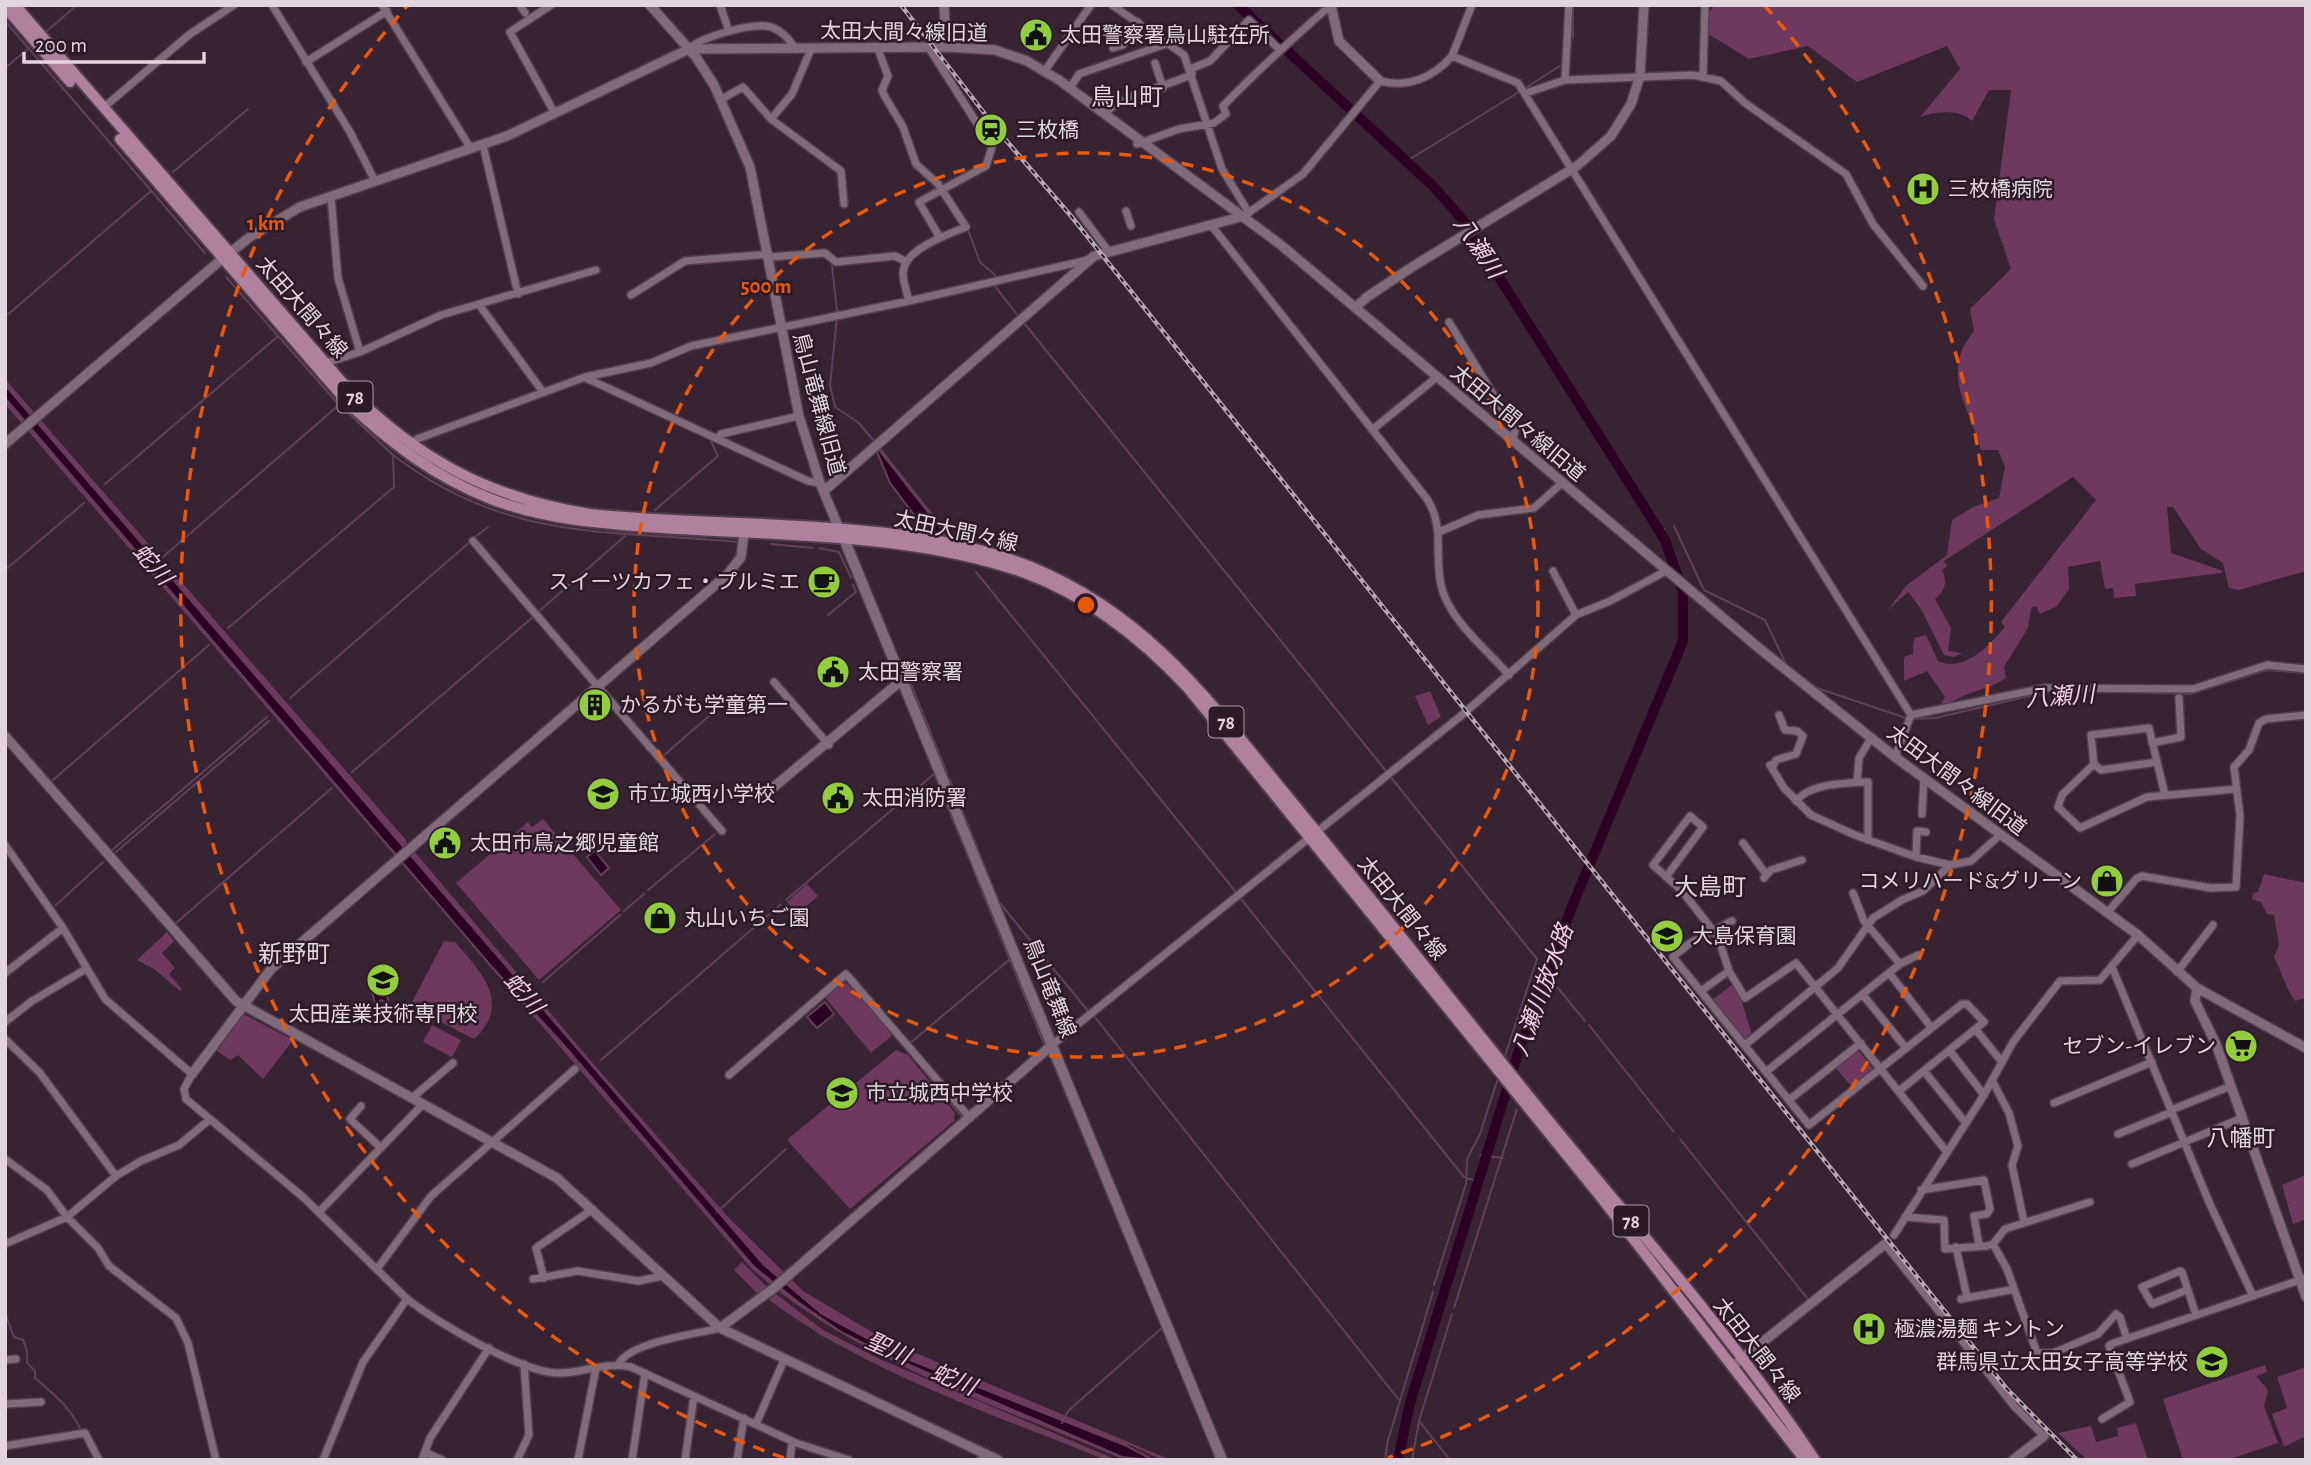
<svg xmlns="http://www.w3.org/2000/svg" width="2311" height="1465" viewBox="0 0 2311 1465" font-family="'Alegreya Sans','Noto Sans JP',sans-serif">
	<rect width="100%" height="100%" fill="#372331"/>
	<path fill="#6f395f" d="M1714,5H2306V571L2239,590L2229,588L2223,563L2201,549L2173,507H2167L2171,553L2223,571L2221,573L2135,584L2136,596L2114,598L2113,588L2105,589L2100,561L2068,567L2069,589L2057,606L2040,614L2036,606L2031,608L2028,628L2004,667L2006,678C1989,690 1966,691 1949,704L1941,703L1945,697L1927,671L1904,681V657L1913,654L1914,638L1926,635L1938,661C1965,673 1989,645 2005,627L2001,622L2096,500L2073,477L1944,561L1947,566L1942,570C1948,582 1945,591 1935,599L1951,628L1948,651L1962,653L1954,657L1944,655L1921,609L1908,592L1888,610L1906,586L1947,555L1952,520L1973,507L1999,498L2005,467L1998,450H1981C1970,407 1939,373 1974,331L1970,309L2011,269L1994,219L2011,90H1989L1972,121C1960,109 1936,111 1920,117L1960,69L1947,46L1857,82L1808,46L1749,59L1700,29Z
		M5,379L406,840L407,847L415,852L590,1060L728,1217L803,1291L887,1341L1171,1460H1162L1128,1444L1125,1447L900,1356L822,1314L764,1265L5,385Z
		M5,398L491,966L562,1043L754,1267L798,1302L861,1343L891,1357L1122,1455L1120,1458C994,1404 854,1360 752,1269L46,452L5,404Z
		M1430,691L1441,717L1428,725L1415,696Z
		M543,819L621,910L539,980L456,883L528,822L532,827Z
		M2264,874L2306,883V998L2295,1001C2285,987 2282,972 2274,957L2279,945L2274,915L2267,914L2261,902L2252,899L2253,893L2258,892Z
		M807,884L818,896L797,914L787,902Z
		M167,932L174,941L162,953L175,968L169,974L182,989L180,991L154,969L137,960Z
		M444,941L455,942C480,971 513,1003 474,1039L410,1006Z
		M843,980L894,1034L871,1053L824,996Z
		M1733,984L1740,995L1752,1035L1743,1039L1712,1000Z
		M243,1014L293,1040L263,1079L238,1055L230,1060L217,1051Z
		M432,1025L461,1040L452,1057L423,1042Z
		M896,1050L908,1055L955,1113L954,1121L850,1209L788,1141L789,1138Z
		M1858,1050L1874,1070L1852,1087L1835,1067Z
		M2306,1175V1219L2293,1224L2282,1185Z
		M742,1262L767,1287V1290L759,1295L734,1270Z
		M776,1294L823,1330L882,1360L1117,1460H1106C990,1413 870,1374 769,1300Z
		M2265,1365L2267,1372L2256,1376L2268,1390L2264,1406L2278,1443L2227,1460H2187L2182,1457L2163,1399Z
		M2306,1367V1436L2284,1447L2272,1414L2287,1408L2277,1377Z
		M2136,1423L2148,1460H2087L2058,1433L2091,1426L2096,1442L2118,1436L2117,1428Z"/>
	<path fill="#2c0022" stroke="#63405a" stroke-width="2" d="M5,385L764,1265L822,1314L900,1356L1127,1446L1153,1460L1122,1457L891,1357L841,1332L798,1302L754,1267L562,1043L491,966L5,398Z
		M879,450L946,535L927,532L890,483L877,452Z
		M595,851L609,868L601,875L587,857Z
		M381,978L389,1003L381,1000L376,1006L372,992Z
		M825,1002L834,1014L817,1028L807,1017Z"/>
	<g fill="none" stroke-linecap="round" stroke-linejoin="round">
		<path stroke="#63405a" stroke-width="2" d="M5,21L205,253
			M46,32L77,5
			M1573,38V5
			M5,68L29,48
			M1527,87L1560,66
			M1407,161L1519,92
			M173,172L248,109
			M968,230L980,262L995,275V279
			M832,265L837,312
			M994,285L1018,316
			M5,317L151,191
			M837,318L830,385L835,407L859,423L874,441
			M1024,323L1386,771
			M881,450L948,535
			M393,455C505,541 606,530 738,542
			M105,484L277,337
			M655,510L718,456L710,439
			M1674,526L1704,590L1765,620L1786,664
			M1660,531L1665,529
			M475,537L488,527
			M771,544L813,548
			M819,548L839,552L851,578
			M157,562L339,405L226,277
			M5,570L84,503
			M976,572L1235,891
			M537,613L625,536
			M828,615L856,592L853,585
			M228,628L394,487L393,455L343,408
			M905,669L947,773
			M1817,688L1906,718
			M2118,692L2190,694L2267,670L2306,673
			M290,698L471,541
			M1911,719L1935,718L2047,692H2070
			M663,756L724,703
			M352,772L533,617
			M1389,775L1537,959L1504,1059
			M53,780L209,645
			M950,780L999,902L1088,1011
			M938,784L955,825
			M956,828L970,861
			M112,850L267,717
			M116,852L269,721
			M973,869L1044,1044
			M648,890L715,834
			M1241,899L1464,1177L1480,1182
			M786,900L934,774L937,780
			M56,905L103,862
			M624,911L644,894
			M176,923L332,788
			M1537,981L1551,986
			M543,982L620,915
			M1558,988L1585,1021
			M1094,1016L1399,1400
			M1589,1025L1674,1132
			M909,1044L1009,960
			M1051,1058L1116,1215
			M601,1060L781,904
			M921,1067L962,1117
			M1680,1139L1807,1298
			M1480,1155L1503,1158
			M717,1212L786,1149
			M744,1269L762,1289
			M1434,1285L1466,1184L1467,1159L1480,1134L1498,1078
			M775,1300L819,1333L859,1354L1111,1460
			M1454,1308L1517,1109
			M5,1313L14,1337L23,1340L27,1351V1363L35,1371V1378C55,1395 69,1406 81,1430
			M1420,1422L1450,1460
			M1062,1423L1068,1411L1163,1327
			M1385,1460L1388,1440L1433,1292
			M1412,1460L1419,1421L1452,1314"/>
		<path stroke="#2c0022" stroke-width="10" d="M1238,5L1434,187L1463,220L1665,540L1683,592V641L1571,909L1519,1050L1410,1403L1398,1460"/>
		<defs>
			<path id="minor" d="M272,5L350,132L375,181
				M382,5L471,149
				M520,5L525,13
				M551,5L510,32L554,112
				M720,5L729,31
				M1112,5L1184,55L1222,169L1249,213
				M929,48L992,147L986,166L919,202L940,238
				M1113,48L1123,45L1138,22
				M689,49C700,37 749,24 766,26C780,28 788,38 796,49
				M811,49L792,94L771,119L841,171L844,204
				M878,49L888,76L882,90L884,95L903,127L916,164L938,184L966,227C947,235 904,249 903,273C903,282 907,293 909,301
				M1452,56L1472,5
				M306,62L387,11
				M1155,63L1163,88
				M1190,69L1210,61L1249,20L1280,50
				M1044,72L1091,5
				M1703,76L1705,5
				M1565,80L1569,5
				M1070,88L1079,74L1169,43
				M1526,93L1565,80L1693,75L1721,81L1745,103L1846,174L1873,224L1923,286
				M722,99L743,87L771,119
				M103,108L190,34L234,5
				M1105,114C1121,94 1168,87 1192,74
				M1137,144L1179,129L1214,123L1226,114L1223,106C1255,73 1289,42 1324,11L1331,9
				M483,145L518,294
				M331,197L338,278L360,352
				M1126,211L1131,226
				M1079,212L1109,252
				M1244,216L1303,174L1380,81C1408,88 1433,78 1452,56L1518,83L1911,715
				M1211,225L1427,499C1446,528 1433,559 1442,589C1451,621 1487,650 1509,675
				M769,257L825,253L836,262L895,256L907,262
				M631,295L685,261L769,254
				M480,306L543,392
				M1449,322L1515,430L1513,440
				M326,363L360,352L441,315L596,270
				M586,378L808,481L820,483
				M1372,430L1437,377
				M718,438L721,434L799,416
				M411,446L417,439L585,377L651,363L691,346L909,301L1088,260
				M1439,532L1478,515L1534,508L1562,483
				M473,541L722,831
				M1553,571L1576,615
				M774,682L829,745
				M1911,715L2045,688L2193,689L2267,665L2306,669
				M2152,743L2181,737L2179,698
				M1895,757L1911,715
				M2157,762L2101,770L2094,764L2091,735L2149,728L2165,795
				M2094,764L2062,795L2058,807L2080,828L2147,797L2236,789
				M1770,765L1784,788L1811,815L1855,835L1916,857L1950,865
				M1772,768L1776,760L1796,754L1803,736L1797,731L1785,730L1779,715
				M1857,782L1859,758L1871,738
				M1796,801C1811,783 1846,783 1868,782V840
				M1922,814L1924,778
				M1743,843L1766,874
				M5,845L63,928L105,999L192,1074L184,1089L186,1099L303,1197L407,1299C439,1323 516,1370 556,1373C581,1374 606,1361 631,1367L796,1443L849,1460
				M1916,857L1917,831L1926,832
				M1666,877L1703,827L1690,816L1653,865L1682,891L1718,937L1729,971L1745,998L1796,963L1946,1151
				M1764,878L1771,870L1802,860
				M1853,893L1864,921L1900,964
				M2107,913L2136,879L2142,876L2211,888L2236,887L2240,816L2234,767L2249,750L2259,723L2266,719L2306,715
				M1732,921L1690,943L1673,957L1809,1125L1962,1004H1967L1984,1022L1899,1091
				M2112,967L2209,1202L2253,1296
				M2177,972L2213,925
				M5,973L63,928
				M1890,974L1931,1027
				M1701,991L1729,971
				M1863,995L1906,1048
				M5,1022L32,1001L86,969
				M1976,1030L2002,1062
				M5,1039L40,1073L116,1176
				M1052,1045L1462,715L1576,615L1610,601L1666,571
				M1745,1045L1838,968L1873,918L1902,900L1923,891L1950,865L1971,861L2001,834
				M1950,1051L1984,1095
				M1767,1071L1900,964L1918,955
				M1924,1071L1965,1122
				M729,1075L846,974L970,1118
				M1992,1080L2009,1113L2018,1146L2012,1165L2024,1222
				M412,1098L453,1063
				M1789,1100L1861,1043
				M2054,1103L2152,1062
				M361,1106L350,1119L381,1148
				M2171,1110L2231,1086
				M2118,1134L2172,1112
				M5,1159L47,1190L67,1217L116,1176L141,1161L179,1145L209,1120
				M2132,1164L2242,1118
				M1921,1190L1984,1180L1990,1209L1987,1214L1974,1216L1979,1245
				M319,1212L423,1104
				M1905,1217L1944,1220L1945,1249L1987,1246L1993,1244L2005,1229L2090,1202
				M1894,1235L1984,1095L2013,1042L2060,981L2100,980L2138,935
				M5,1244L67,1217L98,1248L109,1266L176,1318L188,1343L216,1460
				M1885,1244L2015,1407L2044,1436
				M1993,1244L2007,1269L2037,1353H2053L2098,1334L2116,1314L2120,1317L2127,1339
				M1956,1247L1967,1297
				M377,1269L431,1196L575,1069
				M544,1278L536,1248L593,1209
				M533,1279L578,1271L638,1281L663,1276
				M2187,1290L2152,1304L2142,1287L2180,1271L2182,1272L2196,1315
				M1961,1299L2010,1290
				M5,1360L16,1359
				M618,1365C628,1342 697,1334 720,1328
				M5,1404L41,1402
				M2102,1419L2130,1402L2109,1346L2111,1344L2306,1278
				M756,1424L784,1360
				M5,1446L85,1433L99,1460
				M425,1452L442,1460
				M323,1460L363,1362L407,1299
				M422,1460L430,1438L489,1348
				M517,1460L529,1435L524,1364
				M578,1460L596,1368
				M632,1460L645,1373
				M685,1460L694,1396
				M737,1460L744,1418
				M790,1460L792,1442
				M980,1460H983"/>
			<path id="tertiary" d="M650,5L696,57L714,85L750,167L799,416L820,483L840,531
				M944,5L946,47
				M1331,5L1339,41L1380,81
				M1356,307L1367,297L1412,267L1577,166L1611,136L1631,104L1640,76L1644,5
				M5,444L222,259L250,237L300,207L507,136L689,49L946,47L995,50L1027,61L1059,80L1281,245L1760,649L1895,757L2138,935L2197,988L2306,1048
				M824,491L1094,256L1244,216
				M5,736L236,1001L557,1178L720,1328L998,1460
				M775,786L902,680
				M2197,988L2195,1001L2216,1044L2306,1297
				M192,1074L271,969L728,574L741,557L744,534
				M720,1328L774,1288L1052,1045
				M1734,1365L1885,1244
				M2013,1460L2044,1436"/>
			<path id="secondary" d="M842,534L1222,1460"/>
			<path id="primary" d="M15,5L348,389C419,460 490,498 590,514C729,529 902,515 1031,567C1153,617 1216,710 1297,808C1372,899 1445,992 1519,1084C1618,1208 1727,1327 1815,1460
				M5,7L70,82
				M120,139L347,402C390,443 435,477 491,499C545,520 605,524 663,528C780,536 913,533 1025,573C1088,596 1142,639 1188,688L1600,1196L1805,1460"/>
		</defs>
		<use href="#minor" stroke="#51404c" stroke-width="10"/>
		<use href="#tertiary" stroke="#51404c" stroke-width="12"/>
		<use href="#secondary" stroke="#51404c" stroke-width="13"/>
		<use href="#primary" stroke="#51404c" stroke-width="14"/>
		<use href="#minor" stroke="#816a79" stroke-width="7"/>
		<use href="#tertiary" stroke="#816a79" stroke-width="9"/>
		<use href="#secondary" stroke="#816a79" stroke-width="10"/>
		<use href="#primary" stroke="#b0809f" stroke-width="10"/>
		<defs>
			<path id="rail" d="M901,5L998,131L1071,216L2006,1388L2077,1460"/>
		</defs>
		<use href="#rail" stroke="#b6a7b1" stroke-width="4.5"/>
		<use href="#rail" stroke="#2d1a27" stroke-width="2" stroke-dasharray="5" stroke-linecap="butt"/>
	</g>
	<g fill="none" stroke="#e8590c" stroke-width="3.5" stroke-dasharray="12 9">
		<circle cx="1086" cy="605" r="452"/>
		<path d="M784 1458A905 905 0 0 1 408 5M1764 5A905 905 0 0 1 1388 1458"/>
	</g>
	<defs>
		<symbol id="civic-disc" viewBox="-11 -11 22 22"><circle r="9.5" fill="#92cd3e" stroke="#2d1a27"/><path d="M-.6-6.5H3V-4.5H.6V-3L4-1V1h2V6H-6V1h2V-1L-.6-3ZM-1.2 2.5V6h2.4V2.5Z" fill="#111"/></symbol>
		<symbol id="station-disc" viewBox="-11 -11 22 22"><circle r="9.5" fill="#92cd3e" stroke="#2d1a27"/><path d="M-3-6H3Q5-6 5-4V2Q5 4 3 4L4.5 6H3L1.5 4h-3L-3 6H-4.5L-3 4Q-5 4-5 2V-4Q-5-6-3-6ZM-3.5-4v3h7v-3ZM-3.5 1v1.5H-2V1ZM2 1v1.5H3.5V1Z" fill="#111"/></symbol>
		<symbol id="hospital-disc" viewBox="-11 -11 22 22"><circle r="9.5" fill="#92cd3e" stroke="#2d1a27"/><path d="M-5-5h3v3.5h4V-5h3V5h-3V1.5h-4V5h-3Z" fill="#111"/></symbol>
		<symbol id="cafe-disc" viewBox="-11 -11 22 22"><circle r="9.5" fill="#92cd3e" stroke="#2d1a27"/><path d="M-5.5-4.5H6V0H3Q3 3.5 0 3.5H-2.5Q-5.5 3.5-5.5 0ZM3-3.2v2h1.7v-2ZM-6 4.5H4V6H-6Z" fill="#111"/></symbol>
		<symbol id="building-disc" viewBox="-11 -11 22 22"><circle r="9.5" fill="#92cd3e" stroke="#2d1a27"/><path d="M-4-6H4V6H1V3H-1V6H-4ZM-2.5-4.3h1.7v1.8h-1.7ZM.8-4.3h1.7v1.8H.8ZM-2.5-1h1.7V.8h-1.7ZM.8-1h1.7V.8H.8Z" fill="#111"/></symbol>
		<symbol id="school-disc" viewBox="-11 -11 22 22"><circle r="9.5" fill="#92cd3e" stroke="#2d1a27"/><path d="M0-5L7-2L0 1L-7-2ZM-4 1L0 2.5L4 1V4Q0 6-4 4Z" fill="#111"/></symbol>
		<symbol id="shop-disc" viewBox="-11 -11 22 22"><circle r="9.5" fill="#92cd3e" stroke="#2d1a27"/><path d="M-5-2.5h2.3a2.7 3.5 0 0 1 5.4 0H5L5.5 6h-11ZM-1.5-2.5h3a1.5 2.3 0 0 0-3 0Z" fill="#111"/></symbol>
		<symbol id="supermarket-disc" viewBox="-11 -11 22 22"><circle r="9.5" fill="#92cd3e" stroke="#2d1a27"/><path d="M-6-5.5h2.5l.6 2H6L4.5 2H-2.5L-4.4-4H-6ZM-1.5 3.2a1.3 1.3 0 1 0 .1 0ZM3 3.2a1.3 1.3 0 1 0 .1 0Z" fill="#111"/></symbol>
	</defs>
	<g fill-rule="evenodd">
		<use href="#civic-disc" x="1017" y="16" width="38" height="38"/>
		<use href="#station-disc" x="972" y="111" width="38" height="38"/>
		<use href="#hospital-disc" x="1904" y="170" width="38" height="38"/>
		<use href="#cafe-disc" x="805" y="563" width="38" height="38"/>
		<use href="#civic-disc" x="814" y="653" width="38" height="38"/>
		<use href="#building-disc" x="576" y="686" width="38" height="38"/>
		<use href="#school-disc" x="584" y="775" width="38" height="38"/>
		<use href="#civic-disc" x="819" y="779" width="38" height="38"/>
		<use href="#civic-disc" x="426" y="824" width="38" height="38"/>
		<use href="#shop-disc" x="2088" y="862" width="38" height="38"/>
		<use href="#shop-disc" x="641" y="899" width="38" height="38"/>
		<use href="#school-disc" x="1648" y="917" width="38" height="38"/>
		<use href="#school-disc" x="364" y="961" width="38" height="38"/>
		<use href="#supermarket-disc" x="2222" y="1027" width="38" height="38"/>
		<use href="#school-disc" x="823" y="1074" width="38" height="38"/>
		<use href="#hospital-disc" x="1850" y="1310" width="38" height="38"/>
		<use href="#school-disc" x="2193" y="1343" width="38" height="38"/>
	</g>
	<g text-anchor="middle" stroke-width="5" stroke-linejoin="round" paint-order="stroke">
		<g fill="#2d1a27" stroke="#ac9da6" stroke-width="2">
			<rect x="337.5" y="381.5" width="35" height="31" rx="5"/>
			<rect x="1208.5" y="706.5" width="35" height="31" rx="5"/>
			<rect x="1613.5" y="1205.5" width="35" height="31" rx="5"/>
		</g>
		<g font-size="19" font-weight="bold" fill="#e2d5dd">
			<text x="355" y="404">78</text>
			<text x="1226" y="729">78</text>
			<text x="1631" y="1228">78</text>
		</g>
		<g font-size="21" fill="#e2d5dd" stroke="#2d1a27">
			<text transform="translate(904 32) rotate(1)" y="7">太田大間々線旧道</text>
			<text transform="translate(302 307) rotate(49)" y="7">太田大間々線</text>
			<text transform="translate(819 404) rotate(75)" y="7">鳥山竜舞線旧道</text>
			<text transform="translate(1518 423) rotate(40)" y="7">太田大間々線旧道</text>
			<text transform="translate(956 531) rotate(12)" y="7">太田大間々線</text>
			<text transform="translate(1957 780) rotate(37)" y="7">太田大間々線旧道</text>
			<text transform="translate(1402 908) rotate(51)" y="7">太田大間々線</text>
			<text transform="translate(1050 988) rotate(68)" y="7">鳥山竜舞線</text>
			<text transform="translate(1757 1350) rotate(52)" y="7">太田大間々線</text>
		</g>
		<g font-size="21" fill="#e2d5dd" stroke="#2d1a27" text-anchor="start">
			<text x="1060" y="42">太田警察署鳥山駐在所</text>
			<text x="1016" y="137">三枚橋</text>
			<text x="1948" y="196">三枚橋病院</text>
			<text x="800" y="589" text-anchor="end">スイーツカフェ・プルミエ</text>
			<text x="858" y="679">太田警察署</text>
			<text x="620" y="712">かるがも学童第一</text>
			<text x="628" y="801">市立城西小学校</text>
			<text x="862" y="805">太田消防署</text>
			<text x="470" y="850">太田市鳥之郷児童館</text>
			<text x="2082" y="888" text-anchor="end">コメリハード&amp;グリーン</text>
			<text x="684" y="925">丸山いちご園</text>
			<text x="1692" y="943">大島保育園</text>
			<text x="383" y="1021" text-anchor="middle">太田産業技術専門校</text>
			<text x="2216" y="1053" text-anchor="end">セブン-イレブン</text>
			<text x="866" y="1100">市立城西中学校</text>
			<text x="1894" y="1336">極濃湯麺 キントン</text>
			<text x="2188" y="1369" text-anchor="end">群馬県立太田女子高等学校</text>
		</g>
		<g font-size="23" font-style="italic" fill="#f4cbe5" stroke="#2d1a27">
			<text transform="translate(1479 247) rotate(56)" y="8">八瀬川</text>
			<text transform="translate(153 564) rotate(49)" y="8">蛇川</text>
			<text transform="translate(2060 696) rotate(-4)" y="8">八瀬川</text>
			<text transform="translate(1542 990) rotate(-70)" y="8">八瀬川放水路</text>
			<text transform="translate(524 993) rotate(49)" y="8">蛇川</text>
			<text transform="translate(888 1348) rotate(24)" y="8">聖川</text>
			<text transform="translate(954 1379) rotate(23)" y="8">蛇川</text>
		</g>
		<g font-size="23" fill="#e2d5dd" stroke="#2d1a27">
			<text x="2241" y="1146">八幡町</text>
		</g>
		<g font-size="24" fill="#e2d5dd" stroke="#2d1a27">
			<text x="1127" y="105">鳥山町</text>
			<text x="1710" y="895">大島町</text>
			<text x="294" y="962">新野町</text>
		</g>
	</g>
	<circle cx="1086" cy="605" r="10" fill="#e8590c" stroke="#2d1a27" stroke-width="3.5"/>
	<g font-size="21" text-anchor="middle" font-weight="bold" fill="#e8590c" stroke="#2d1a27" stroke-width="5" stroke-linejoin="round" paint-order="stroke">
		<text x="266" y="230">1 km</text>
		<text x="766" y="293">500 m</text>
	</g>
	<rect width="2311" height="1465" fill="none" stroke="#e2d5dd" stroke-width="14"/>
	<path d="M24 52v10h180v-10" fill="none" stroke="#e2d5dd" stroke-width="3.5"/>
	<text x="35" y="52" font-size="21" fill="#e2d5dd" stroke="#2d1a27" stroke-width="5" paint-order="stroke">200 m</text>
</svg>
